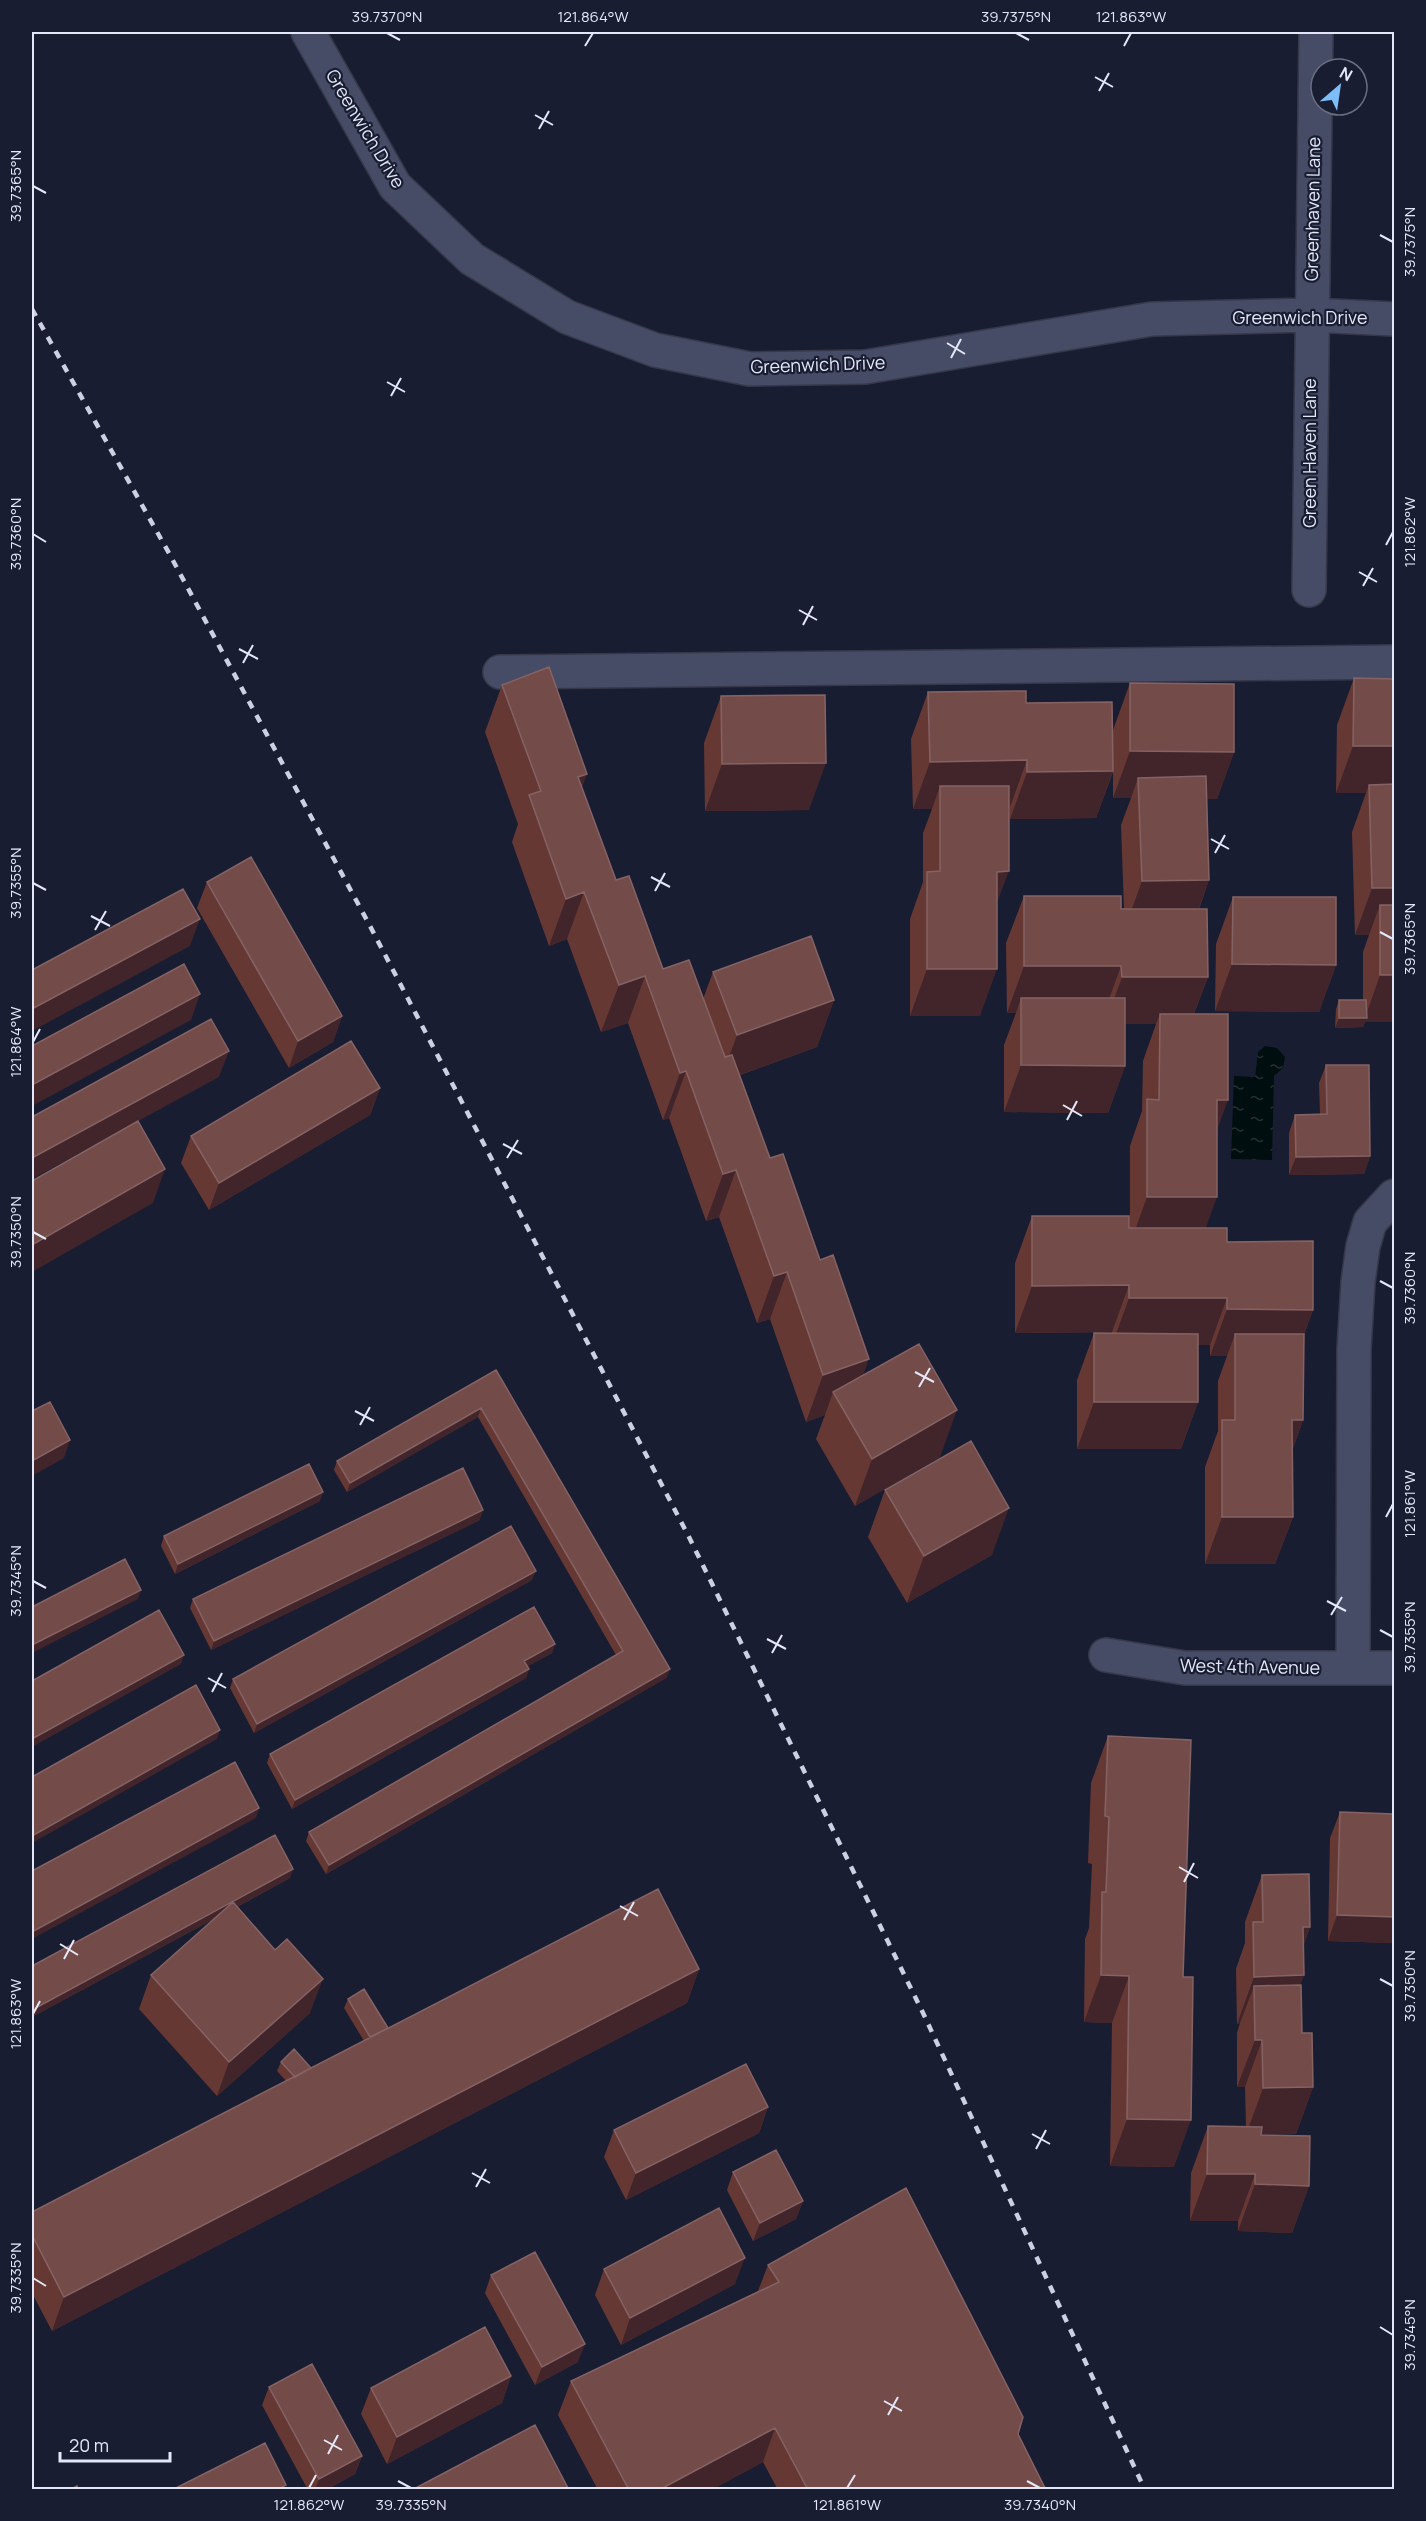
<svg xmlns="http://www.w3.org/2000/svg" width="1426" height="2521" viewBox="0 0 1426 2521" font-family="Manrope,sans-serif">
	<defs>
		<pattern id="water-ripples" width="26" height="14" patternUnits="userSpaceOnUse" patternTransform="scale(1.5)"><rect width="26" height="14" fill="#000e0f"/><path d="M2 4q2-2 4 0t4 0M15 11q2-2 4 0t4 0" fill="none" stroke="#253133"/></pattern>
	</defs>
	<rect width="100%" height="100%" fill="#191d32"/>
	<path fill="url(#water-ripples)" d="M1265,1046L1277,1048L1285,1057L1283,1068L1274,1076L1272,1160L1231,1159L1234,1076L1255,1077L1258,1052Z"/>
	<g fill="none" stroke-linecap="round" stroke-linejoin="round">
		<defs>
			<path id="minor" d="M308,32L395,186L472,259L567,317L655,350L750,369L865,367L1152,319L1311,315L1394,319
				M1309,590L1316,32
				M500,672L1394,662
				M1106,1655L1185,1668H1394
				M1353,1668L1354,1349L1358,1282L1363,1246L1370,1222L1394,1196"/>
		</defs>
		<use href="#minor" stroke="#36384a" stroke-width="36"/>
		<use href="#minor" stroke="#464c65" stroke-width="33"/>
		<path stroke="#cdd0e0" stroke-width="4.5" stroke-dasharray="8 8" stroke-linecap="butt" d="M32,309L170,555L370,926L689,1537L924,2015L1145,2490"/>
	</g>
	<path fill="#663834" d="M1354,678L1395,679V1022H1365L1363,1027L1335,1028L1336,1009L1339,1000H1363V952L1369,935H1355L1352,832L1366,793H1336L1337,725Z
		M1130,683L1234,752L1217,799H1207L1209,880L1199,909L1208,977L1194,1014L1217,1130L1206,1228L1227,1242L1313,1310L1304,1335L1303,1420L1292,1451L1293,1517L1275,1564H1205V1467L1218,1431V1381L1227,1356H1210V1345H1198V1402L1181,1449H1077V1380L1094,1333L1112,1334V1332L1015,1333V1263L1032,1216L1130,1228V1146L1142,1111L1143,1061L1156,1024H1125V1066L1108,1113L1004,1112V1045L1016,1013H1007L1006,943L1024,896L1124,909L1121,825L1131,798H1113V772L1096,818L1010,819V807H1009L997,902L980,1016H910V919L923,882V833L932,809H913L911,739L928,692L1026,703L1113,753V730Z
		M502,685L582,789L616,880L663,969L703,999L713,972L834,1000L817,1047L740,1075L770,1158L820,1260L863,1375L940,1457L855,1506L816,1439L825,1415L806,1422L770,1319L757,1323L719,1217L706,1221L669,1118L663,1120L628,1023L601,1032L567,939L549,946L512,842L518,824L485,732Z
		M721,696L809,810L705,811L704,743Z
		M207,882L342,1016L333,1042L289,1068L197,908Z
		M1233,897L1336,965L1319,1012L1215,1011L1216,944Z
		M1326,1065L1370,1156L1364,1174L1289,1175V1133L1295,1115L1320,1114L1319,1083Z
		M380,1088L370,1115L209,1210L181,1163L191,1136Z
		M496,1370L670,1669L666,1678L326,1874L306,1841L309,1832L616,1655L478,1417L347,1492L334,1470L337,1461Z
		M885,1490L992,1555L907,1603L868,1537Z
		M320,1501L175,1574L161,1546L164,1536Z
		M480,1520L211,1650L190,1608L193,1599Z
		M532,1580L254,1733L230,1688L233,1679Z
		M555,1644L552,1653L528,1666L529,1669L526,1678L292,1809L267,1763L270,1754Z
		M1108,1736L1174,2167L1110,2166L1112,2023L1084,2022L1085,1939L1089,1928L1092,1864L1088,1863L1091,1783Z
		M1340,1812L1395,1822V1936L1392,1943L1328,1941L1330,1838Z
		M1262,1875L1310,1927L1303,1947L1304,1975L1300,1985L1302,2033L1313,2087L1296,2134H1261L1309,2186L1292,2233L1238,2231V2221H1190L1191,2173L1208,2126L1246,2127L1245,2087H1237V2033L1240,2023L1237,2024L1236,1969L1245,1943V1922Z
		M290,1878L237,1907L310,2013L217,2096L139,2009L151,1975L214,1919L32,2017V1966Z
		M699,1969L687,2003L52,2331L32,2293V2212L286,2081L277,2071L281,2062L311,2068L364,2041L344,2008L348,1999L388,2028Z
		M768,2107L759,2133L626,2200L604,2157L614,2130Z
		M733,2172L803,2201L796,2219L753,2241L727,2190Z
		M768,2265L1018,2434L1046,2490H778L763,2462L711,2490H598L558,2415L571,2381L758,2291Z
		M604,2269L735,2284L621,2345L595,2295Z
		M491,2275L578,2362L535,2385L485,2293Z
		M511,2376L502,2403L387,2464L361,2414L371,2388Z
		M269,2387L362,2456L355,2474L326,2490H308L262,2405Z"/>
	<path fill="#41252a" d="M1353,746H1395V793L1369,785L1366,793H1336Z
		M1130,751L1234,752L1217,799L1139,798L1138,778L1131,798H1113Z
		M1027,760L1010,807L940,809V786L932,809H913L930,762Z
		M826,763L809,810L705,811L722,764Z
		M1113,771L1096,818L1010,819L1027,772Z
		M587,774L570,821L578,777Z
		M1009,871L991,918L997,872Z
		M1209,880L1192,927L1125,928L1142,881Z
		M1372,888H1395V934L1380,905L1369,935H1355Z
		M584,892L567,939L549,946L566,899Z
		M200,919L190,946L32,1031V1009Z
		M1232,964L1336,965L1319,1012L1215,1011Z
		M1024,966H1121L1104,1013L1021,998L1016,1013H1007Z
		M927,969H997L980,1016H910Z
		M1380,975H1395V1022H1365L1363,1027L1335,1028L1339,1018H1365Z
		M645,976L628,1023L601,1032L619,985Z
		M1122,977H1208L1190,1024L1160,1014L1156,1024H1105Z
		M200,994L191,1020L32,1106V1085Z
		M834,1000L817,1047L720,1082L737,1035Z
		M342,1016L333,1042L289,1068L298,1041Z
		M229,1051L219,1077L32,1179V1158Z
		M1021,1065L1125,1066L1108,1113L1004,1112Z
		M686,1071L669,1118L663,1120L680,1073Z
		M380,1088L370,1115L209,1210L219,1183Z
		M1217,1100H1228L1211,1147Z
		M1370,1156L1364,1174L1289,1175L1296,1157Z
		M165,1169L153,1203L32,1272V1245Z
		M736,1170L719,1217L706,1221L723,1174Z
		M1147,1197H1217L1200,1244H1130Z
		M787,1272L770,1319L757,1323L774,1276Z
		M1129,1285L1112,1332L1015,1333L1032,1286Z
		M1129,1298H1227L1210,1345H1112Z
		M1227,1309L1313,1310L1296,1357L1235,1334L1227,1356H1210Z
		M869,1359L852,1406L833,1392L825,1415L806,1422L823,1375Z
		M1094,1402H1198L1181,1449H1077Z
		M481,1408L478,1417L347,1492L350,1483Z
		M957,1410L940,1457L855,1506L872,1459Z
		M1292,1420H1303L1286,1467Z
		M70,1440L64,1458L32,1476V1461Z
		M323,1492L320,1501L175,1574L178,1564Z
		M1009,1508L992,1555L907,1603L924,1556Z
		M483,1510L480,1520L211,1650L214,1641Z
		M1222,1517H1293L1275,1564H1205Z
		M536,1571L532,1580L254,1733L257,1724Z
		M141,1590L138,1599L32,1653V1645Z
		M555,1644L552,1653L521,1670L524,1661Z
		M184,1655L181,1664L32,1747V1739Z
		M529,1669L526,1678L292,1809L295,1800Z
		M670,1669L666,1678L326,1874L329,1865Z
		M220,1730L217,1739L32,1843V1836Z
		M259,1808L256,1818L32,1939V1932Z
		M293,1869L290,1878L32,2017V2010Z
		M1337,1915L1395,1917V1936L1392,1943L1328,1941Z
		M1303,1927H1310L1293,1974Z
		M699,1969L687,2003L52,2331L64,2297Z
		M1101,1975L1129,1976L1112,2023L1084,2022Z
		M1304,1975L1287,2022L1254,1986L1240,2023L1237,2024L1254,1977Z
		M323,1979L310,2013L217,2096L229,2062Z
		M1255,2040H1262L1245,2087H1237Z
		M1313,2087L1296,2134L1246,2135L1263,2088Z
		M768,2107L759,2133L626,2200L636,2173Z
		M1127,2119L1191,2120L1174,2167L1110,2166Z
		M1207,2174H1255L1238,2221H1190Z
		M1255,2184L1309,2186L1292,2233L1238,2231Z
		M803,2201L796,2219L753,2241L760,2223Z
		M745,2258L735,2284L621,2345L630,2318Z
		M585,2344L578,2362L535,2385L542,2367Z
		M511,2376L502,2403L387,2464L397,2437Z
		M775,2428L763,2462L711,2490H659Z
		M362,2456L355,2474L326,2490H315L319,2479Z"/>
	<path fill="#734b49" stroke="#856364" stroke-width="1.5" d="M549,667L587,774L578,777L616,880L629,876L663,969L689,960L725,1057L732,1055L770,1158L783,1154L820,1260L833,1255L869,1359L823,1375L787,1272L774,1276L736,1170L723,1174L686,1071L680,1073L645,976L619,985L584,892L566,899L529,795L541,791L502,685Z
		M1354,678L1395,679V746H1353Z
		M1130,683L1234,684V752L1130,751Z
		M1026,691V703L1112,702L1113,771L1027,772V760L930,762L928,692Z
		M825,695L826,763L722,764L721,696Z
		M1206,776L1209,880L1142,881L1138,778Z
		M1395,784V888H1372L1369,785Z
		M940,786H1009V871L997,872V969H927V872L940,871Z
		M251,857L342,1016L298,1041L207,882Z
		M183,889L200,919L32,1009V970Z
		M1024,896H1121V909H1207L1208,977H1122L1121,966H1024Z
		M1233,897H1336V965L1232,964Z
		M1380,905H1395V975H1380Z
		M811,936L834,1000L737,1035L713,972Z
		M184,964L200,994L32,1085V1046Z
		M1021,998H1125V1066L1021,1065Z
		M1339,1000H1366L1367,1018H1339Z
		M1160,1014H1228V1100H1217V1197H1147V1099L1159,1100Z
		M211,1019L229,1051L32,1158V1117Z
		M351,1041L380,1088L219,1183L191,1136Z
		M1326,1065H1369L1370,1156L1296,1157L1295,1115L1327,1114Z
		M138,1121L165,1169L32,1245V1181Z
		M1032,1216H1129V1228H1227V1242L1313,1241V1310L1227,1309V1298H1129V1285L1032,1286Z
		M1094,1333L1198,1334V1402H1094Z
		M1235,1334H1304L1303,1420H1292L1293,1517H1222V1420H1235Z
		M919,1344L957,1410L872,1459L833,1392Z
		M496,1370L670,1669L329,1865L309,1832L623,1651L481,1408L350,1483L337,1461Z
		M50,1402L70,1440L32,1461V1411Z
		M971,1441L1009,1508L924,1556L885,1490Z
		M309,1464L323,1492L178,1564L164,1536Z
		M463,1468L483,1510L214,1641L193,1599Z
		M511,1526L536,1571L257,1724L233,1679Z
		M125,1559L141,1590L32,1645V1607Z
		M534,1607L555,1644L524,1661L529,1669L295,1800L270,1754Z
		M159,1610L184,1655L32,1739V1681Z
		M196,1685L220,1730L32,1836V1777Z
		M1108,1736L1191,1740L1183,1977H1193L1191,2120L1127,2119L1129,1976L1101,1975L1102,1892H1106L1109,1817L1105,1816Z
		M235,1762L259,1808L32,1932V1871Z
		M1340,1812L1393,1814V1822H1395V1917L1337,1915Z
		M275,1835L293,1869L32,2010V1966Z
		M1309,1874L1310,1927H1303L1304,1975L1254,1977L1253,1922H1263L1262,1875Z
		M658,1889L699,1969L64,2297L32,2235V2212Z
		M233,1902L275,1950L287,1939L323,1979L229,2062L151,1975Z
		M1301,1985L1302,2033H1312L1313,2087L1263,2088L1262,2040H1255L1254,1986Z
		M364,1989L388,2028L370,2037L348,1999Z
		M294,2049L311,2068L295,2077L281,2062Z
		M746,2064L768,2107L636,2173L614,2130Z
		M1208,2126L1262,2127L1261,2135L1310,2136L1309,2186L1255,2184V2174H1207Z
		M776,2150L803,2201L760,2223L733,2172Z
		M906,2188L1023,2417L1018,2434L1046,2490H808L775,2428L659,2490H629L571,2381L779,2282L768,2265Z
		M719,2208L745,2258L630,2318L604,2269Z
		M535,2252L585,2344L542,2367L491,2275Z
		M485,2327L511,2376L397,2437L371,2388Z
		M312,2364L362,2456L319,2479L269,2387Z
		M535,2425L569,2490H412Z
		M265,2443L286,2485L277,2490H172Z
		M77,2486L78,2490H70Z"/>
	<path fill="none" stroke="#e4e7f7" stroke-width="2" d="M387,33L400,40M1016,33L1029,40M585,46L593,33M1124,46L1131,33M1095,77L1113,87M1099,91L1109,73M535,115L553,125M539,129L549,111M33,186L46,193M1380,235L1393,242M947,343L965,354M951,358L961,339M387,382L405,392M391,396L401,378M33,534L46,542M1386,545L1393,532M1359,572L1377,582M1363,586L1373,568M799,610L817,620M803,625L813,606M239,649L258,659M243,663L253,645M1211,839L1229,849M1215,853L1225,835M651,877L670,887M33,883L46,890M655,891L665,873M91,916L110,926M95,930L106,911M1380,932L1393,939M33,1042L40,1029M1063,1105L1082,1116M1067,1120L1077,1101M503,1144L522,1154M507,1158L518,1140M33,1232L46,1239M1380,1281L1393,1288M915,1372L934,1382M919,1387L930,1368M355,1411L374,1421M360,1425L370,1407M1386,1517L1393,1504M33,1581L46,1588M1327,1601L1346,1611M1331,1615L1342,1597M1380,1630L1393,1637M767,1639L786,1649M772,1653L782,1635M208,1678L226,1688M212,1692L222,1673M1179,1867L1198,1878M1184,1882L1194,1863M620,1906L638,1916M624,1920L634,1902M60,1944L78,1955M64,1959L74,1940M1380,1979L1393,1986M33,2014L40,2001M1032,2134L1050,2144M1036,2149L1046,2130M472,2173L490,2183M476,2187L486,2169M33,2278L46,2286M1380,2327L1393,2335M884,2401L902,2411M888,2415L898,2397M324,2440L342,2450M328,2454L338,2435M398,2481L411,2488M1027,2481L1040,2488M309,2488L316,2475M847,2488L855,2475"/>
	<g text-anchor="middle" stroke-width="4.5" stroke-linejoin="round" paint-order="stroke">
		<g font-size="18" fill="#e4e7f7" stroke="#191d32">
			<text transform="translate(365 129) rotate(59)" y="6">Greenwich Drive</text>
			<text transform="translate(1313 209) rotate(-89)" y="6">Greenhaven Lane</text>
			<text x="1300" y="324">Greenwich Drive</text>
			<text transform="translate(818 365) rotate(-2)" y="6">Greenwich Drive</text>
			<text transform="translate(1310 453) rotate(-90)" y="6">Green Haven Lane</text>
			<text transform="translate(1250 1667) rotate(1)" y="6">West 4th Avenue</text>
		</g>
	</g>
	<rect width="1426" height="2521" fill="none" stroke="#191d32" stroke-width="66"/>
	<g transform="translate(1339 87) rotate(29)"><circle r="28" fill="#191d32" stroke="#6a6e81" stroke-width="1.5"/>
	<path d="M0-4.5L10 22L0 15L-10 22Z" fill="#7dbef9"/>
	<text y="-9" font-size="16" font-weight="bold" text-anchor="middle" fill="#e4e7f7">N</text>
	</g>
	<path d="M60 2452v9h110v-9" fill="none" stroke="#e4e7f7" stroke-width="3"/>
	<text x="69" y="2452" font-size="18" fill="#e4e7f7" stroke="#191d32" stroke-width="4.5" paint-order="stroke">20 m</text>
	<rect x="33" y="33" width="1360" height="2455" fill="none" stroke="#e4e7f7" stroke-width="2"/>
	<g font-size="15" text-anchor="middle" fill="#e4e7f7">
		<text x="387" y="22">39.7370°N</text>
		<text x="593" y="22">121.864°W</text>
		<text x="1016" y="22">39.7375°N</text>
		<text x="1131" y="22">121.863°W</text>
		<text transform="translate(16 186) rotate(-90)" y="5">39.7365°N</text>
		<text transform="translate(1410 242) rotate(-90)" y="5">39.7375°N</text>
		<text transform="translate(1410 532) rotate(-90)" y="5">121.862°W</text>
		<text transform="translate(16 534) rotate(-90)" y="5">39.7360°N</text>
		<text transform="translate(16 883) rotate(-90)" y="5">39.7355°N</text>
		<text transform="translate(1410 939) rotate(-90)" y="5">39.7365°N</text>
		<text transform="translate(16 1042) rotate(-90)" y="5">121.864°W</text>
		<text transform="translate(16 1232) rotate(-90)" y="5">39.7350°N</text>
		<text transform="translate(1410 1288) rotate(-90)" y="5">39.7360°N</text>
		<text transform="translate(1410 1504) rotate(-90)" y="5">121.861°W</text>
		<text transform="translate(16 1581) rotate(-90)" y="5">39.7345°N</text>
		<text transform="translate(1410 1637) rotate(-90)" y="5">39.7355°N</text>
		<text transform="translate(1410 1986) rotate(-90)" y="5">39.7350°N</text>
		<text transform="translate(16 2014) rotate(-90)" y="5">121.863°W</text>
		<text transform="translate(16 2278) rotate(-90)" y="5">39.7335°N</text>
		<text transform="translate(1410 2335) rotate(-90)" y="5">39.7345°N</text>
		<text x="309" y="2510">121.862°W</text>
		<text x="411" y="2510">39.7335°N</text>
		<text x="847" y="2510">121.861°W</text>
		<text x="1040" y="2510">39.7340°N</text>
	</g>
</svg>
